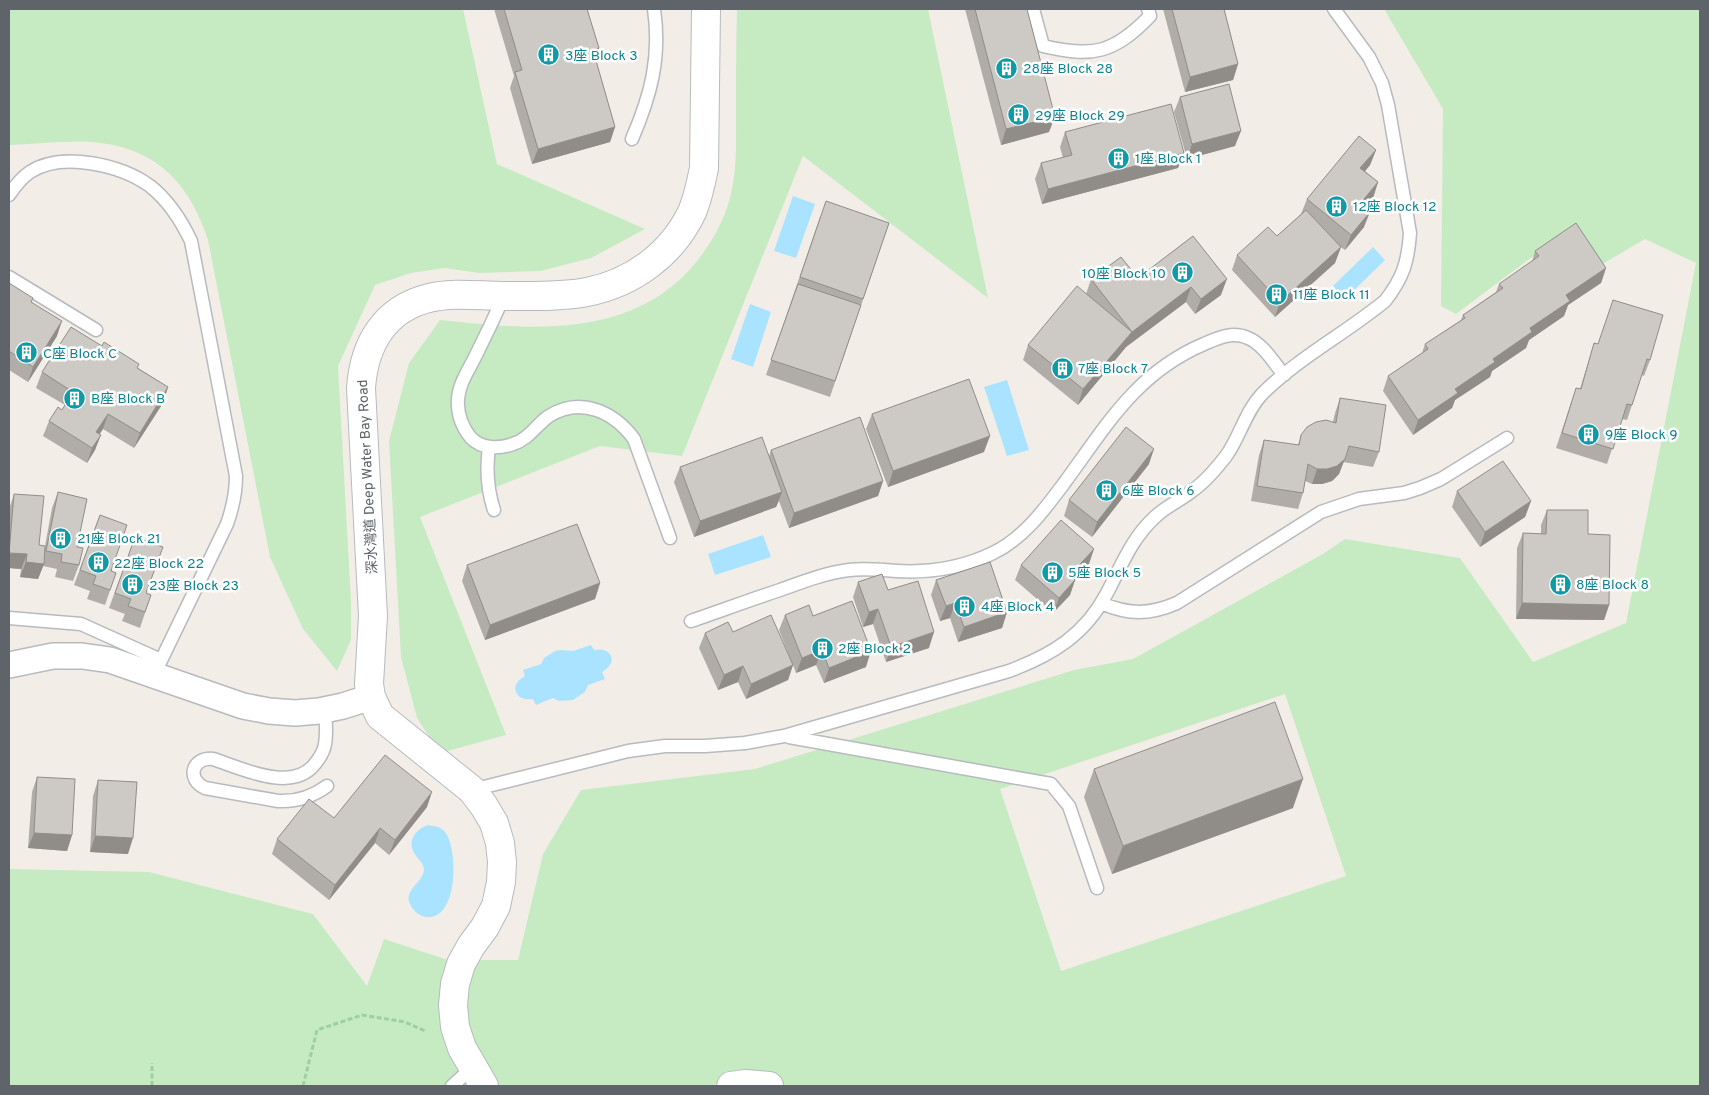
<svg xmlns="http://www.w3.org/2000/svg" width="1709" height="1095" viewBox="0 0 1709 1095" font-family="Overpass,'Noto Sans TC',sans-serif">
	<rect width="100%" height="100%" fill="#f2eee7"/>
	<path fill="#c6ebc2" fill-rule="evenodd" d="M9,9H463L497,164L645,229L591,258L541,271L479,273L445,268L411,273L375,285L338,366L351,602V640L337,671L303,629L270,557L208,240C191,187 159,150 101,143C71,139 39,144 9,145Z
		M737,9H928L988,298L803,156L682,456L600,446L420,517L506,735L440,753L417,718L401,657L389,441L409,363L440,320C530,330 634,340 697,261C712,242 724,221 730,198C737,171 736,143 736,115C736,79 736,44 737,9Z
		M1384,9H1700V1086H9V869L149,872L313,914L367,986L384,939L448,960H518L543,854L581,790L755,769L1074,670L1133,659L1323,554L1345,539L1460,558L1533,662L1626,623L1696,263L1645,239L1599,266L1568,230L1456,314L1441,306L1443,109ZM1285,694L1346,876L1061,971L1000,789Z"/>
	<path fill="#aae3ff" d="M793,196L815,204L796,258L774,251Z
		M1373,247L1385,260L1345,299L1333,286Z
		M750,304L771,312L753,367L731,359Z
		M1007,380L1029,450L1007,456L984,387Z
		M763,535L771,557L715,575L708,554Z
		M591,645L594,650C612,646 619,663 602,672L605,679L588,685L585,692L573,700L559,701L553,698L536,705L533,699C515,702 508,685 525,676L523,670L541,664L544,658L555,651L561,650L573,651Z
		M428,825C435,826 441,827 445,832C458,848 458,914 431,917C425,918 418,915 414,910C398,892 422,885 424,870C424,862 416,858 413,851C408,838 417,829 428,825Z"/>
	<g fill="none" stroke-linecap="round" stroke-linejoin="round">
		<defs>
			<path id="lane" d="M1033,9L1043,46C1093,58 1114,53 1150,16L1148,9
				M632,139C651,95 661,57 654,9
				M9,195C15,186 21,178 30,172C62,151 121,165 150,186C169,201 181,220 191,241L236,476C236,493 233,507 227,524L154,675
				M9,277L96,330
				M504,296C495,316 485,337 475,357C468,371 459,384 458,399C457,413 462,427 471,438C482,449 499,449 513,444C529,439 536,425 549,416C581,396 614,412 634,439L670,538
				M489,447C486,469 487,489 494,510
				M1101,603C1129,615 1149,615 1177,603L1321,512L1359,499L1404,493L1420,488L1441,479L1507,438
				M9,618L81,624L161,660
				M691,621C720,611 750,600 780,590C802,582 825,573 849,570C865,568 881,570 897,571C931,573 962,568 993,553C1024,538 1045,509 1065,482C1107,425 1136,373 1204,344C1218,338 1232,331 1248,338C1263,344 1274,363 1284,375
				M325,709C326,721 327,733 325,744C324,752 319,759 314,765C291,793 241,768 213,759C192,757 186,779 205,788L278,801C297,802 312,797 327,786
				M789,737L1051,784L1069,806L1097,888
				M472,790L628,751L665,746H705L745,743L784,736L1009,671C1052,655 1085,635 1107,593C1122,565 1131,539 1155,517C1166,506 1180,501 1192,491C1205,482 1216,469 1226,456C1240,437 1245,412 1262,394C1298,358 1346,333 1385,301C1403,278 1408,262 1410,233L1388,105L1382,83L1369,57L1334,9
				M452,1086L473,1067"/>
			<path id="street" d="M9,665L53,656H82L110,660L243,706L269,711L295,713L319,711L343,706L371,697"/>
			<path id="secondary" d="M484,1086L462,1048L455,1027L453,1005L455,984L461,964L471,946L485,927L496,906L501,882L502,862L500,843L494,823L484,806L472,790L380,716L371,697L369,684L373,616L361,388C364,345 384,309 429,298C453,292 479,296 504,296C531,296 561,297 587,292C633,283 672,254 692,212C698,198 701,183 704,168L706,9
				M731,1086L746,1084L769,1086"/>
		</defs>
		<use href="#lane" stroke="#b7babf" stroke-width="15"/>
		<use href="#street" stroke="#b7babf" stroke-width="28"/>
		<use href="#secondary" stroke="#b5bbbf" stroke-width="30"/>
		<path stroke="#9ccfa5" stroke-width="3" stroke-dasharray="5 2.5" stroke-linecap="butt" d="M152,1086V1063
			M303,1086L317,1030L362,1015L405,1022L425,1031"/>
		<use href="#lane" stroke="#fff" stroke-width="12"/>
		<use href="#street" stroke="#fff" stroke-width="25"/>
		<use href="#secondary" stroke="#fff" stroke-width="28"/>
	</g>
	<path fill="#b0ada9" d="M494,9H587L599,48L595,58L615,127L610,142L532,164L510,88L514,76Z
		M965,9H1027L1049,132L1001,145Z
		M1163,9H1224L1238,64L1233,80L1185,92Z
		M1180,97L1235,146L1187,159L1174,112Z
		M1065,132L1184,153L1178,168L1042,204L1035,179L1041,163L1063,158L1060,147Z
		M1376,150L1370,165L1365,171L1378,182L1373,198L1364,207V227L1345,250L1339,246L1341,247L1335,263L1275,317L1232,270L1237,255L1277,236L1301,214L1307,199Z
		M820,217L889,223L830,397L766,375Z
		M1193,236L1221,295L1195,314L1186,302L1126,347L1078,405L1023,360L1028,345L1086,294L1091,279L1138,278Z
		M1535,251L1606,268L1601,283L1568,305L1564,316L1529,340L1526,348L1492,371L1490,377L1455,400L1452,408L1413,435L1383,391L1388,376L1422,353L1425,344L1461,320L1463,315L1496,292L1499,284L1532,262Z
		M9,283L32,302L57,336L28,382L9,370Z
		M1613,300L1650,360L1644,376L1642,375L1627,420L1622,419L1607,464L1556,448L1576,388L1580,389L1594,343L1598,344Z
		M138,368L168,387L163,403L134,448L103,429L99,434L95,450L87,463L43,436L49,421L62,410L65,405L36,388L42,372Z
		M1340,398L1379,452L1373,467L1343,462L1339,474L1332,481L1322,484H1312L1305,481L1303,493L1298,509L1251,501L1259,455L1264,440L1298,445L1301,435L1333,422L1335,413Z
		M872,414L984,452L888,487L866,429Z
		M771,450L883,481L878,496L789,528L779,501L776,507L694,537L674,482L680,467L769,456Z
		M1149,464L1092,537L1064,516L1069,500Z
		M1457,491L1531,501L1525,517L1480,547L1452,507Z
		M58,492L77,547L79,565L73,581L55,577L57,569L43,566L38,579L20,577L21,569L9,568V509L14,494L39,545L45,546L52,508Z
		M1547,510L1588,534L1609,605L1604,620L1516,619L1517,548L1523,533L1541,534V525Z
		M100,515L111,571L116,573L105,605L87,599L90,591L74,585Z
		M135,537L146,593L151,595L140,628L122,621L125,614L109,608Z
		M1089,564L1075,580L1070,595L1053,613L1015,580L1021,565Z
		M467,565L600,583L595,599L485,640L462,581Z
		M936,580L1007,612L1002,628L958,642L950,618L940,621L931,595Z
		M858,582L888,590L929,648L886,662L873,624L863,627L853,597Z
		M785,615L813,616L866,667L824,683L816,665L796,673L793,665L788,680L746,699L738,682L718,690L699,648L705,633L733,632L790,658L779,630Z
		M1094,769L1293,808L1112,874L1084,797Z
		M37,777L72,835L67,851L28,848L32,792Z
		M98,780L128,854L90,852L93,796Z
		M427,807L389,855L375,843L329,900L272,854L277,839L334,818Z"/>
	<path fill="#908d89" d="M599,48L593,63V50Z
		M1238,64L1233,80L1185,92L1190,77Z
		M1055,117L1049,132L1001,145L1006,129Z
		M615,127L610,142L532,164L538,149Z
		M1241,131L1235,146L1187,159L1192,144Z
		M1376,150L1370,165L1355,183L1360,168Z
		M1184,153L1178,168L1042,204L1048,189Z
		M1378,182L1373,198L1355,219L1360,204Z
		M1370,212L1364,227L1345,250L1351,235Z
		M1341,247L1335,263L1275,317L1280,302Z
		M1606,268L1601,283L1568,305L1564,316L1529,340L1526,348L1492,371L1490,377L1455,400L1452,408L1413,435L1418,420L1455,389L1530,328L1566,295Z
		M1227,279L1221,295L1195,314L1201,299Z
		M1191,287L1186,302L1126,347L1078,405L1083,389L1132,332Z
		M62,321L57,336L28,382L33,367Z
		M168,387L163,403L134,448L140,433Z
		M108,414L103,429L91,447L96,432Z
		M101,435L95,450L87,463L92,448Z
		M990,436L984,452L888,487L893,471Z
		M1154,449L1149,464L1092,537L1097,522Z
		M1345,459L1339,474L1332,481L1322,484H1312L1317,469Z
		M883,481L878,496L789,528L794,513Z
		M782,492L776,507L694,537L700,521Z
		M1531,501L1525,517L1480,547L1485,532Z
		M1094,549L1089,564L1065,591L1070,575Z
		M9,553L27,554L21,569L9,568Z
		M26,562L44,564L38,579L20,577Z
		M1075,580L1070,595L1053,613L1059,598Z
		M600,583L595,599L485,640L490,625Z
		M955,603L950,618L940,621L946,606Z
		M1522,603L1609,605L1604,620L1516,619Z
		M878,609L873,624L863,627L869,612Z
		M1007,612L1002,628L958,642L964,627Z
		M934,632L929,648L886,662L891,647Z
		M822,650L816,665L796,673L802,658Z
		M871,651L866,667L824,683L829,668Z
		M793,665L788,680L746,699L751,684Z
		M743,666L738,682L718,690L724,675Z
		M1303,779L1293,808L1112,874L1123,846Z
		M432,792L427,807L389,855L395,840Z
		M380,828L375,843L329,900L335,885Z
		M34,833L72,835L67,851L28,848Z
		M95,836L133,838L128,854L90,852Z"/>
	<path fill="#cdc9c4" stroke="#908d89" d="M504,9H587L599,48L593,50L615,127L538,149L515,72L522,70Z
		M975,9H1027L1055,117L1006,129Z
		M1172,9H1224L1238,64L1190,77Z
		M1229,84L1241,131L1192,144L1180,97Z
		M1171,104L1184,153L1048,189L1041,163L1072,155L1065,132Z
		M1359,136L1376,150L1360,168L1378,182L1360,204L1370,212L1351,235L1307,199Z
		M826,201L889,223L863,299L800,277Z
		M1306,210L1341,247L1280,302L1237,255L1268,227L1277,236Z
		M1576,223L1606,268L1566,295L1570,301L1530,328L1532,332L1493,359L1495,362L1455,389L1458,393L1418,420L1388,376L1428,349L1425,344L1465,318L1463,315L1503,288L1499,284L1539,256L1535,251Z
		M1193,236L1227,279L1201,299L1191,287L1132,332L1091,279L1121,257L1138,278Z
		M9,283L33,298L31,302L62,321L33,367L9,351Z
		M798,284L861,305L835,381L771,360Z
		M1077,286L1132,332L1083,389L1028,345Z
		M1613,300L1663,315L1650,360L1647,359L1632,405L1627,404L1613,449L1562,433L1576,388L1581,389L1594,343L1598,344Z
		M71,327L102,346L104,342L139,364L137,368L168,387L140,433L108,414L96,432L101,435L92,448L49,421L58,407L62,410L73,392L42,372Z
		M969,379L990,436L893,471L872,414Z
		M1340,398L1386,405L1379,452L1349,446L1345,459L1337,466L1327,469H1317L1308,464L1303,493L1257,486L1264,440L1299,445L1301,435L1307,427L1316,422L1326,420L1336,423Z
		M860,417L883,481L794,513L771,450Z
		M1126,427L1154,449L1097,522L1069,500Z
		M762,437L782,492L700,521L680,467Z
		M1503,461L1531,501L1485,532L1457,491Z
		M58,492L87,499L77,547L83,548L79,565L61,562L62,554L46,551Z
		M14,494L44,496L39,545L45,546L44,564L26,562L27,554L9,553Z
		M1547,510H1588V534L1610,535L1609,605L1522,603L1523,533L1546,534Z
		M100,515L127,525L111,571L116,573L110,590L93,584L96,576L80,570Z
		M1061,520L1094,549L1070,575L1075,580L1059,598L1021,565Z
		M577,524L600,583L490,625L467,565Z
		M135,537L163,547L146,593L151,595L145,612L128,606L131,599L115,593Z
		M990,562L1007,612L964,627L955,603L946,606L936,580Z
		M882,574L888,590L918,581L934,632L891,647L878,609L869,612L858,582Z
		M852,601L871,651L829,668L822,650L802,658L785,615L809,605L813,616Z
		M771,615L793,665L751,684L743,666L724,675L705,633L728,622L733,632Z
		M1275,702L1303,779L1123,846L1094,769Z
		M385,755L432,792L395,840L380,828L335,885L277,839L309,799L334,818Z
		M37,777L75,779L72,835L34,833Z
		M98,780L137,782L133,838L95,836Z"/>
	<defs>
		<symbol id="building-disc" viewBox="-11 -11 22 22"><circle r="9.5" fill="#0f9aa8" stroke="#fff"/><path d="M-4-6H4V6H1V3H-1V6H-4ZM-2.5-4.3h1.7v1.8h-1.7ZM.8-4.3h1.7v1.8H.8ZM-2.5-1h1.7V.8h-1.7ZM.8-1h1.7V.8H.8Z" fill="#fff"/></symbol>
	</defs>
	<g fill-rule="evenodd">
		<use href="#building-disc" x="536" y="42" width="25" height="25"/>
		<use href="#building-disc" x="994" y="56" width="25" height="25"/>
		<use href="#building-disc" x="1006" y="102" width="25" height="25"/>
		<use href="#building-disc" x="1106" y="146" width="25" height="25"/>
		<use href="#building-disc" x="1324" y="194" width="25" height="25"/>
		<use href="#building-disc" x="1170" y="260" width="25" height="25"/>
		<use href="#building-disc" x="1264" y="282" width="25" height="25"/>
		<use href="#building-disc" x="14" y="340" width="25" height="25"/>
		<use href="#building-disc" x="1050" y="356" width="25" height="25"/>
		<use href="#building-disc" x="62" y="386" width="25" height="25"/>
		<use href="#building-disc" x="1576" y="422" width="25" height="25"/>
		<use href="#building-disc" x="1094" y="478" width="25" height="25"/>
		<use href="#building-disc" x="48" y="526" width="25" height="25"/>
		<use href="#building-disc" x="86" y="550" width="25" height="25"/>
		<use href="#building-disc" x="1040" y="560" width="25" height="25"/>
		<use href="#building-disc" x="1548" y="572" width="25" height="25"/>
		<use href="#building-disc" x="120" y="572" width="25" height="25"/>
		<use href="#building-disc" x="952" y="594" width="25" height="25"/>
		<use href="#building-disc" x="810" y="636" width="25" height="25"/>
	</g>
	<g text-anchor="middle" stroke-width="5" stroke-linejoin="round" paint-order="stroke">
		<g font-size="14" fill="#0d838f" stroke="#fff" text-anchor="start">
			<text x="565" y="60">3座 Block 3</text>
			<text x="1023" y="73">28座 Block 28</text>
			<text x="1035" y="120">29座 Block 29</text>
			<text x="1135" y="163">1座 Block 1</text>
			<text x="1353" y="211">12座 Block 12</text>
			<text x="1166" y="278" text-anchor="end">10座 Block 10</text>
			<text x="1293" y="299">11座 Block 11</text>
			<text x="43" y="358">C座 Block C</text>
			<text x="1078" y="373">7座 Block 7</text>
			<text x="91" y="403">B座 Block B</text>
			<text x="1605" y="439">9座 Block 9</text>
			<text x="1122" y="495">6座 Block 6</text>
			<text x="77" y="543">21座 Block 21</text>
			<text x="114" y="568">22座 Block 22</text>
			<text x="1068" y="577">5座 Block 5</text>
			<text x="1576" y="589">8座 Block 8</text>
			<text x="149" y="590">23座 Block 23</text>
			<text x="981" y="611">4座 Block 4</text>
			<text x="838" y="653">2座 Block 2</text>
		</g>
		<g font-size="14" fill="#5e6469" stroke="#fff">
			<text transform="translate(367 477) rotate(-93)" y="5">深水灣道 Deep Water Bay Road</text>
		</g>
	</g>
	<rect width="1709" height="1095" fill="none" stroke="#5e6469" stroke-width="20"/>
</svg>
